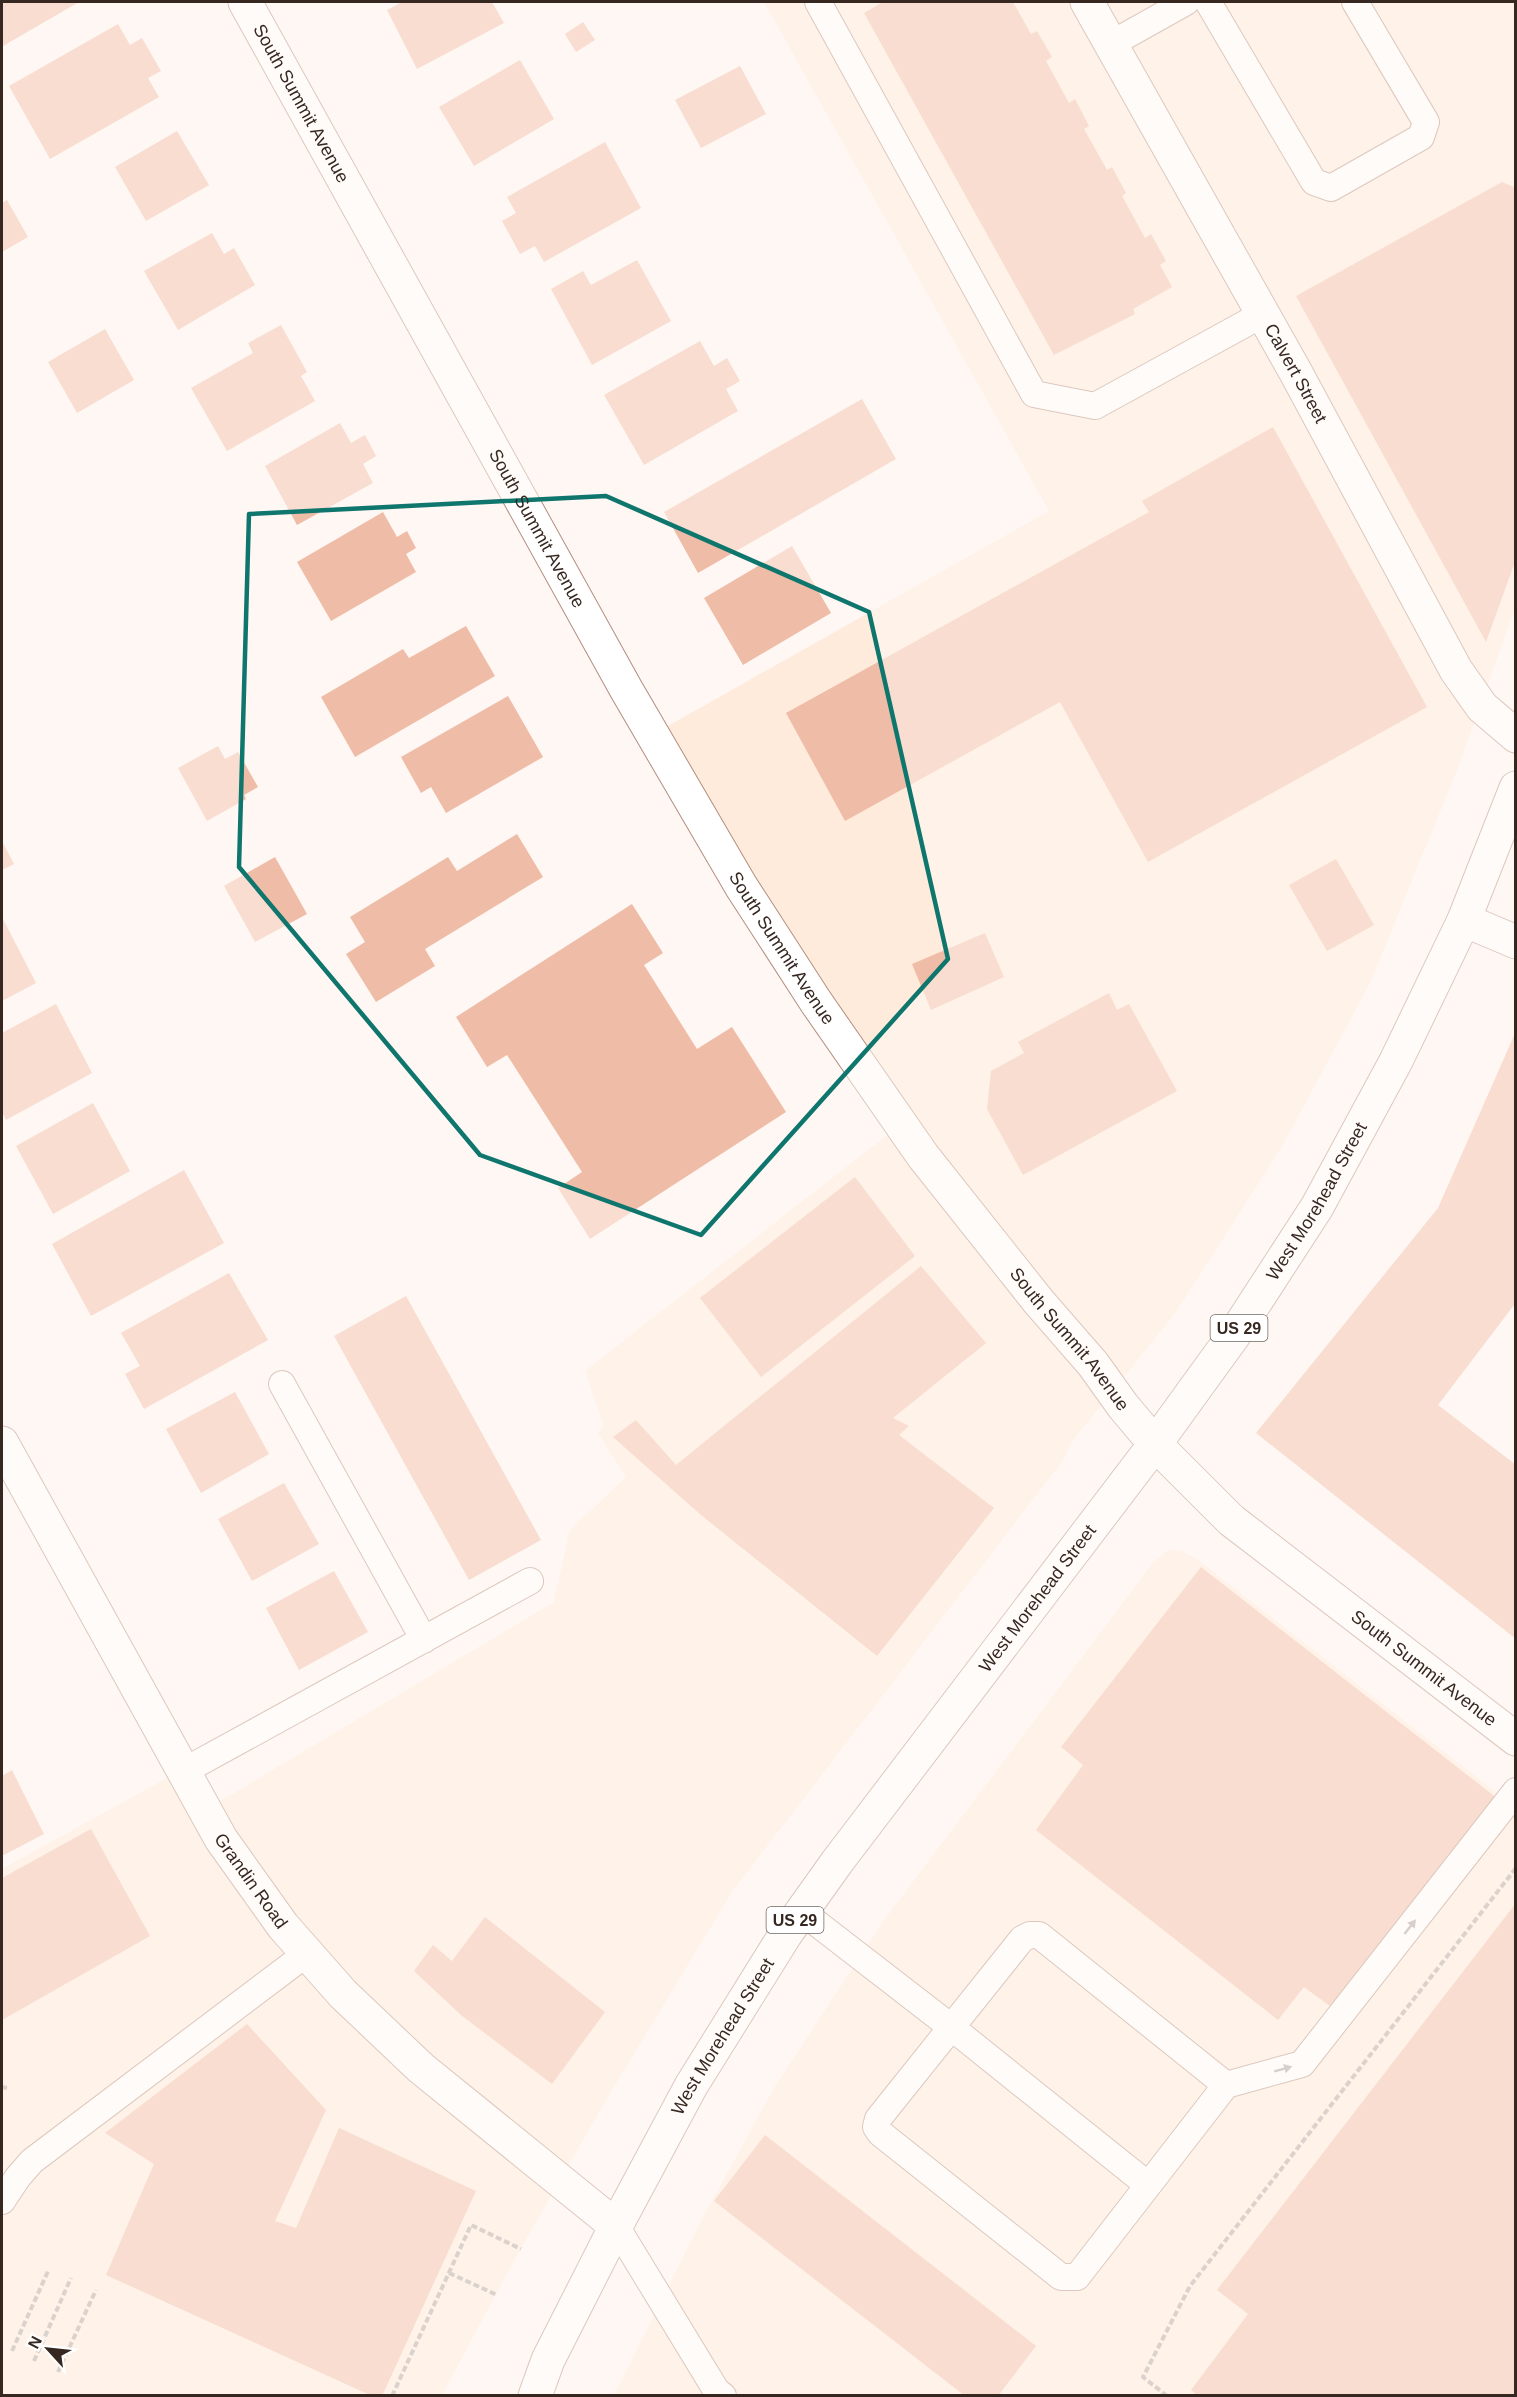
<svg xmlns="http://www.w3.org/2000/svg" width="1517" height="2397" viewBox="0 0 1517 2397" font-family="Helvetica,sans-serif">
	<rect width="100%" height="100%" fill="#fff7f3"/>
	<path fill="#feebdb" d="M764,2H1515V608L1458,768L1370,983L1283,1145L1176,1312L1070,1444L1064,1459L732,1892L603,2105L516,2257L442,2395H2V1869L176,1773L199,1814L554,1602L570,1530L626,1477L598,1433L604,1426L585,1371L909,1118L661,730L1049,511Z
		M1168,1550L1181,1551L1197,1559L1515,1807V2395L614,2396L702,2219L774,2088L884,1920L1152,1564Z"/>
	<path fill="#efbca7" d="M2,2H79L3,46Z
		M402,2H492L504,23L417,69L387,10Z
		M883,2H1013L1031,34L1037,31L1052,57L1046,61L1069,103L1075,99L1089,126L1084,129L1107,170L1112,167L1126,193L1122,196L1145,238L1151,234L1166,261L1160,265L1172,287L1133,309L1135,314L1054,355L864,13Z
		M583,22L595,40L576,52L565,34Z
		M118,24L130,45L142,38L161,71L148,78L159,97L50,159L9,86Z
		M520,60L554,119L474,166L439,107Z
		M740,66L766,114L701,148L675,100Z
		M177,131L209,185L146,221L115,167Z
		M605,142L641,208L544,262L535,246L520,254L502,221L516,213L507,197Z
		M1502,182L1516,188V559L1486,642L1296,296Z
		M7,200L28,237L2,252V203Z
		M212,233L224,254L234,248L255,285L178,330L144,271Z
		M637,260L671,321L592,365L551,289L583,271L591,285Z
		M281,325L307,372L301,376L315,401L227,451L191,388L253,353L248,343Z
		M105,329L134,380L77,413L48,362Z
		M700,341L714,366L727,358L740,381L726,389L738,411L644,465L604,395Z
		M862,399L896,459L698,573L664,512Z
		M340,423L351,443L365,435L376,456L363,464L373,483L297,525L265,466Z
		M1273,427L1427,707L1148,862L1060,702L845,821L786,713L1149,512L1142,501Z
		M383,512L397,537L407,531L416,548L406,554L416,572L331,621L297,562Z
		M792,546L831,613L743,665L704,598Z
		M466,626L495,676L355,757L321,697L403,649L409,658Z
		M508,696L543,757L446,813L431,787L421,793L401,757Z
		M218,746L225,759L238,752L258,787L244,795L246,799L207,821L178,768Z
		M517,834L543,877L425,949L435,966L376,1002L346,954L365,942L350,917L448,857L457,871Z
		M2,841L14,864L2,870Z
		M275,857L307,914L255,942L224,886Z
		M1336,859L1374,925L1327,951L1289,885Z
		M632,904L663,953L644,965L697,1049L732,1027L786,1112L590,1239L558,1188L582,1172L507,1055L487,1067L456,1017Z
		M2,917L36,983L2,1001Z
		M985,933L1004,977L931,1010L912,964Z
		M1109,993L1117,1010L1129,1004L1177,1091L1023,1175L987,1109L991,1071L1024,1053L1018,1042Z
		M56,1004L92,1073L6,1120L2,1112V1033Z
		M1516,1031V1306L1514,1305L1438,1405L1516,1465V1639L1256,1433L1438,1208Z
		M93,1103L130,1171L53,1214L16,1146Z
		M184,1170L224,1243L91,1316L52,1244Z
		M855,1177L915,1256L761,1377L700,1298Z
		M921,1266L986,1343L893,1418L909,1426L899,1435L994,1508L877,1656L701,1515L613,1437L636,1420L676,1465Z
		M229,1273L268,1340L144,1409L125,1374L140,1366L121,1333Z
		M406,1296L541,1540L469,1580L334,1336Z
		M235,1392L269,1454L201,1493L166,1429Z
		M284,1483L319,1544L252,1581L218,1519Z
		M1201,1567L1498,1799L1334,2009L1304,1987L1278,2020L1036,1830L1083,1765L1061,1747Z
		M334,1571L368,1632L299,1670L266,1608Z
		M12,1770L44,1834L2,1856V1776Z
		M91,1829L150,1936L2,2020V1878Z
		M1516,1903V2394L1198,2396L1191,2390L1248,2314L1217,2290Z
		M485,1917L605,2012L552,2084L461,2015L414,1971L433,1945L452,1961Z
		M247,2024L326,2110L275,2221L296,2228L339,2128L476,2191L382,2396H372L106,2275L154,2164L105,2133Z
		M765,2135L1036,2346L998,2396H965L714,2201Z"/>
	<g fill="none" stroke-linecap="round" stroke-linejoin="round">
		<defs>
			<path id="service" d="M818,2L1034,394L1095,406L1263,314
				M1208,2L1314,182L1331,188L1421,137L1426,122L1355,2
				M1111,44L1186,2
				M282,1384L424,1640
				M184,1771L530,1581
				M801,1911L951,2027L1148,2185
				M1226,2085L1039,1935H1030L1022,1939L878,2119L876,2127L880,2133L1061,2277H1077L1226,2085L1302,2064L1516,1791
				M2,2201L18,2177L32,2161L306,1954
				M616,2226L716,2390L723,2396"/>
			<g id="minor">
				<path id="s1" d="M245,2L626,689L741,886L816,1002L923,1156L1039,1302L1093,1364L1123,1406L1155,1444L1231,1520L1516,1739"/>
				<path id="s2" d="M1087,2L1295,371L1456,670L1482,707L1516,736"/>
				<path d="M1464,920L1516,942"/>
				<path id="s3" d="M2,1443L221,1839L283,1926L343,1994L421,2068L616,2226"/>
			</g>
			<g id="primary">
				<path id="s4" d="M535,2396L548,2360L616,2226L691,2086L785,1935L837,1862L1155,1444L1234,1335L1317,1207L1396,1061L1464,920L1516,788"/>
			</g>
		</defs>
		<use href="#service" stroke="#b28e7f" stroke-width="28"/>
		<use href="#minor" stroke="#b28e7f" stroke-width="35"/>
		<use href="#primary" stroke="#b28e7f" stroke-width="35"/>
		<path stroke="#b0a5a0" stroke-width="4" stroke-dasharray="6 3" stroke-linecap="butt" d="M2,2087L7,2088
			M449,2273L497,2295
			M12,2351L49,2269
			M34,2361L71,2278
			M58,2372L96,2290
			M392,2396L471,2225L521,2249
			M1167,2396L1143,2377L1190,2286L1516,1868"/>
		<use href="#service" stroke="#fff" stroke-width="26"/>
		<use href="#minor" stroke="#fff" stroke-width="33"/>
		<use href="#primary" stroke="#fff" stroke-width="33"/>
	</g>
	<defs><path id="oneway-solid" d="M-6-.8H1V-3.2L6.5 0L1 3.2V.8H-6Z" transform="scale(1.5)"/></defs>
	<g fill="#a59e9b">
		<use href="#oneway-solid" transform="translate(1410 1927) rotate(-52)"/>
		<use href="#oneway-solid" transform="translate(1283 2069) rotate(-15)"/>
	</g>
	<path d="M0 0H1517V2397H0ZM606,496L869,612L948,959L701,1235L480,1155L239,867L249,514Z" fill="#fff7f3" fill-opacity=".55" fill-rule="evenodd"/>
	<path fill="none" stroke="#0f766e" stroke-width="4.5" stroke-linejoin="round" d="M606,496L869,612L948,959L701,1235L480,1155L239,867L249,514Z"/>
	<g text-anchor="middle" stroke-width="4.5" stroke-linejoin="round" paint-order="stroke">
		<g fill="#fff" stroke="#726864" stroke-width="1.5">
			<rect x="1210.5" y="1315" width="57" height="26" rx="4.5"/>
			<rect x="766.5" y="1907" width="57" height="26" rx="4.5"/>
		</g>
		<g font-size="16" font-weight="bold" fill="#362721">
			<text x="1239" y="1334">US 29</text>
			<text x="795" y="1926">US 29</text>
		</g>
		<g font-size="18" fill="#362721" stroke="#fff">
			<text dy="6" stroke="none"><textPath href="#s1" startOffset="116">South Summit Avenue</textPath></text>
			<text dy="6" stroke="none"><textPath href="#s2" startOffset="426">Calvert Street</textPath></text>
			<text dy="6" stroke="none"><textPath href="#s1" startOffset="602">South Summit Avenue</textPath></text>
			<text dy="6" stroke="none"><textPath href="#s1" startOffset="1088">South Summit Avenue</textPath></text>
			<text dy="6" stroke="none"><textPath href="#s4" startOffset="1432">West Morehead Street</textPath></text>
			<text dy="6" stroke="none"><textPath href="#s1" startOffset="1574">South Summit Avenue</textPath></text>
			<text dy="6" stroke="none"><textPath href="#s4" startOffset="946">West Morehead Street</textPath></text>
			<text dy="6" stroke="none"><textPath href="#s1" startOffset="2060">South Summit Avenue</textPath></text>
			<text dy="6" stroke="none"><textPath href="#s3" startOffset="504">Grandin Road</textPath></text>
			<text dy="6" stroke="none"><textPath href="#s4" startOffset="406">West Morehead Street</textPath></text>
		</g>
	</g>
	<rect width="1517" height="2397" fill="none" stroke="#362721" stroke-width="6"/>
	<g transform="translate(48 2349) rotate(297)" stroke="#ffffff" stroke-width="4.5" paint-order="stroke">
	<path d="M0-4.5L10 22L0 15L-10 22Z" fill="#362721"/>
	<text y="-9" font-size="16" font-weight="bold" text-anchor="middle" fill="#362721">N</text>
	</g>
</svg>
